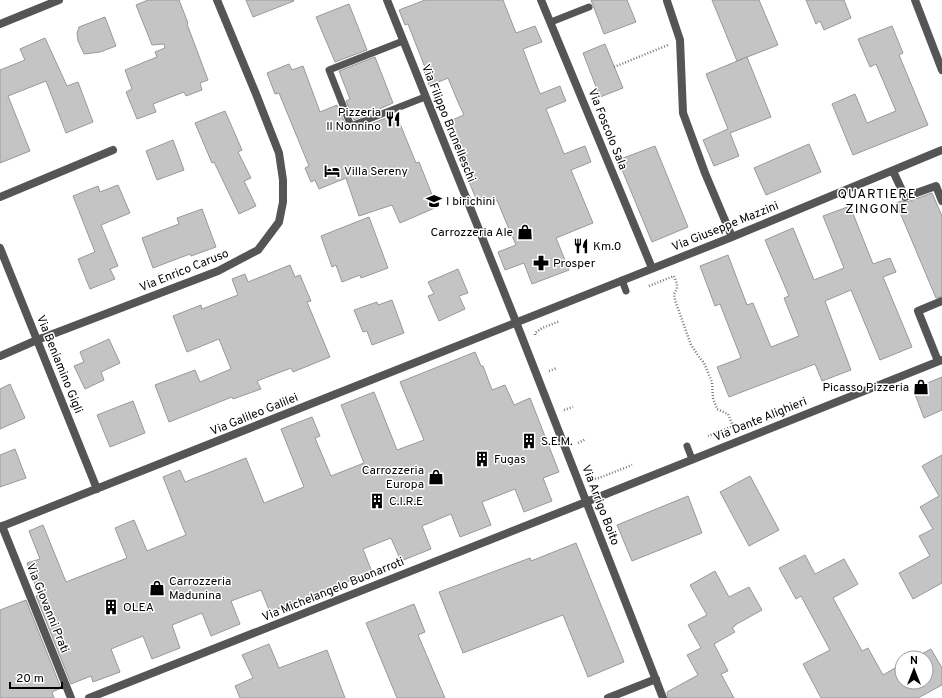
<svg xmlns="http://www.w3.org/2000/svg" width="942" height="698" viewBox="0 0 942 698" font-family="Overpass,sans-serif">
	<rect width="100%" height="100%" fill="#fff"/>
	<path fill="#c4c4c4" stroke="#999" d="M148,0H179L188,23L187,24L208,80L200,83L202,90L186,96L184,92L153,104L156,112L137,119L126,92L132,89L125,70L157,57L155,52L165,48L164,44L152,45L136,5Z
		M246,0H293L294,1L253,17Z
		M425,0H503L516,33L535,26L542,42L523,49L540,94L560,86L563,94L566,101L546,109L564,154L585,146L591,162L571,170L593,223L556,238L569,270L532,284L524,263L505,270L498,252L516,245L506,222L497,200L479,206L445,123L464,115L458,102L448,78L429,86L424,71L426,70L408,24L405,25L399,10Z
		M591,0H627L636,22L604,34Z
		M712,0H759L778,45L737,61Z
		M806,0H844L851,18L824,30L820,21L816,24Z
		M349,4L367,50L335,62L316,17Z
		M105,17L116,46L100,52L84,54L78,41L77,33L79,27Z
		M892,26L903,53L899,55L928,125L853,155L832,104L855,94L867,123L896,111L876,64L870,67L858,39Z
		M45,38L67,86L78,82L93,122L66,133L46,81L8,96L30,151L0,163V70L25,60L20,49Z
		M605,44L623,88L600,97L583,53Z
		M375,57L393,103L354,120L346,101L350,99L339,71Z
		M747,57L771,117L730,133L739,156L714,166L703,140L728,129L706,74Z
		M289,64L292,70L303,66L320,112L337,105L348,130L353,131L396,114L416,163L419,162L437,207L400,223L392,205L359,216L346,178L319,189L315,180L311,182L305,168L309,166L279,93L275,94L267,73Z
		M225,111L242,150L238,152L251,178L244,181L256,206L239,214L214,162L212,163L195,123Z
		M173,140L184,170L157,180L146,151Z
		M809,144L821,172L766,195L754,168Z
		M655,146L688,227L652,242L618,160Z
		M118,185L130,213L101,225L118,266L110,269L115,279L90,289L78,259L95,252L73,196L98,186L100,192Z
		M932,193L942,216V296L936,298L896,203L901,201L907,202Z
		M850,206L873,264L890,258L896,272L883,277L912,347L880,360L851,290L825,301L851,370L822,381L815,364L729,397L717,367L741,358L720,304L715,306L700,266L728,255L747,305L753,303L771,347L799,336L784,298L789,296L765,240L793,228L814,280L844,268L823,216Z
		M202,209L216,247L191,256L190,254L153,268L142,238L179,224L177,218Z
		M369,217L388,268L361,278L360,275L342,282L336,265L332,267L321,236Z
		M290,265L295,277L300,275L311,301L307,302L330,357L293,372L291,368L257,381L261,389L233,399L232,397L169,422L155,385L195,370L200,382L231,369L219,339L187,352L173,316L201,305L202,309L238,295L232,279L245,274L248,282Z
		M458,269L468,293L459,296L465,309L439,321L428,296L434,294L428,282Z
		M392,300L404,333L372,345L367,331L363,332L354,310L377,302L378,305Z
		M109,339L120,363L101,372L104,380L85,389L74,366L84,362L80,352Z
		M475,352L481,366H483L492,390L505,385L514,405L530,398L559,472L543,478L552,501L524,512L515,489L482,502L491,525L460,537L451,514L422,526L431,549L401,561L391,538L363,549L372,572L270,612L261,590L231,601L240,624L211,636L202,613L172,625L180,648L152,659L143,636L111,649L120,672L93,682L91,676L71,684L36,596L39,595L27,563L40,559L29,531L43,525L66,582L127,558L115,528L134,520L147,551L186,535L163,477L180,470L185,482L246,458L264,503L304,487L281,429L312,417L320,436L315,438L331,476L364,463L341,405L374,392L397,450L424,440L400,382Z
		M942,377V410L924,418L913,389Z
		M10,384L25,418L0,429V389Z
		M133,401L145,433L110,447L97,415Z
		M15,449L26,478L0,487V455Z
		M942,455V583L913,599L899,573L930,556L919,536L933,529L920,507L939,496L922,466Z
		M750,476L779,530L749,546L720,492Z
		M688,496L702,533L632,561L617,525Z
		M576,543L624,662L588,677L563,615L463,653L439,592L530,558L531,561Z
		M805,555L815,574L844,559L858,584L833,598L862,651L868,648L883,675L902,664V682H926V658H914L931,649L942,668V685L918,698H821L803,664L830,650L801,596L796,599L779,568Z
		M715,571L729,597L749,587L762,610L735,625V626L732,628L735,632L714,644L728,671L721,674L734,698H668L667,692L698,675L687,655L701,648L688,625L707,615L690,585Z
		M26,600L61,688L52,692L54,698H0V610Z
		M414,604L425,632L418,635L445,698H397L366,623Z
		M269,644L279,668L327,650L345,698H240L235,686L253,678L242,655Z"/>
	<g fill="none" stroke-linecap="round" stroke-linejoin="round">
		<path stroke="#777" stroke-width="2.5" stroke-dasharray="1 2" stroke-linecap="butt" d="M614,67L668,45
			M649,286L674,276L677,284V289L674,294L675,300L691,345L697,354L704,363L712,382L713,398L717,409L728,414L733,426L708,436
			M535,335V333L542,328L560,321
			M549,371L557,368
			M564,410L573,407
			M578,443L586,439
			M591,475L594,479L599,478L632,465"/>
		<path stroke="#555" stroke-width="7" d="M551,22L589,7
			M403,41L329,70L351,126L425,97
			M622,280L626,291
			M687,446L692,459"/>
		<path stroke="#555" stroke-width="8" d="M387,0L516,322L663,698
			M541,0L652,268
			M915,0L942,70
			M667,1L680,40L683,113L705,173L732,237
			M0,24L59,0
			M893,171L905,197L936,186L942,201
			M0,197L113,150
			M0,248L97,489
			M0,356L37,340L218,271L258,250L279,222L283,202V180L279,153L256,94L217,0
			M938,361L918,311L942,301
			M2,526L71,698
			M0,527L732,237L942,150
			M89,698L586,502L942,360
			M608,698L656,679"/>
	</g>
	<defs>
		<symbol id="restaurant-bare" viewBox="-9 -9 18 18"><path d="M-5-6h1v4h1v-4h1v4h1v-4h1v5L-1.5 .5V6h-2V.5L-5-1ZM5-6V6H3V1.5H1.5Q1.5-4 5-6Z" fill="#000" stroke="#fff" stroke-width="2.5" paint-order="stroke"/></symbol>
		<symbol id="hotel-bare" viewBox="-9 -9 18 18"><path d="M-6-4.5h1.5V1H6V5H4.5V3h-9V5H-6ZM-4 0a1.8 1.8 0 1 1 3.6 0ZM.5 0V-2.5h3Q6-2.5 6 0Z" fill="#000" stroke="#fff" stroke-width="2.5" paint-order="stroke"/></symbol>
		<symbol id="school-bare" viewBox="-9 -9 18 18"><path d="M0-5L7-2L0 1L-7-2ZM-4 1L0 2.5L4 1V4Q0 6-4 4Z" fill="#000" stroke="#fff" stroke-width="2.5" paint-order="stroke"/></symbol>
		<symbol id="shop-bare" viewBox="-9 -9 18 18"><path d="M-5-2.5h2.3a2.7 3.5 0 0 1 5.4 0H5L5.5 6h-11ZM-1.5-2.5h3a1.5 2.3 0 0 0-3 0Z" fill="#000" stroke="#fff" stroke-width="2.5" paint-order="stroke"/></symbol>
		<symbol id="pharmacy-bare" viewBox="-9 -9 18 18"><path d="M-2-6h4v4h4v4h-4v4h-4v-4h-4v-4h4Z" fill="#000" stroke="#fff" stroke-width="2.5" paint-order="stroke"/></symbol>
		<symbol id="building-bare" viewBox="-9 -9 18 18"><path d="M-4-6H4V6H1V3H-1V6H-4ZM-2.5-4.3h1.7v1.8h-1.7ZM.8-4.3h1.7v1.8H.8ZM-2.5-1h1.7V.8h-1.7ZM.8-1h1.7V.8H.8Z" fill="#000" stroke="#fff" stroke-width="2.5" paint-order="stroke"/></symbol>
	</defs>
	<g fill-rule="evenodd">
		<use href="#restaurant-bare" x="382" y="108" width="22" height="22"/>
		<use href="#hotel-bare" x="321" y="160" width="22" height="22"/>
		<use href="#school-bare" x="423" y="190" width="22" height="22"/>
		<use href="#shop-bare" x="514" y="221" width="22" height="22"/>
		<use href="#restaurant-bare" x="570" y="235" width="22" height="22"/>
		<use href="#pharmacy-bare" x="530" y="252" width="22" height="22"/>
		<use href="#shop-bare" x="910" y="376" width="22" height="22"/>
		<use href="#building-bare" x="518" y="430" width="22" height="22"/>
		<use href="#building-bare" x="471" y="448" width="22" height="22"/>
		<use href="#shop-bare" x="425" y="466" width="22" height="22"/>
		<use href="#building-bare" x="366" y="490" width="22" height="22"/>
		<use href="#shop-bare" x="146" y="577" width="22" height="22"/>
		<use href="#building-bare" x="100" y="596" width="22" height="22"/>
	</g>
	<g text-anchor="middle" stroke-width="3" stroke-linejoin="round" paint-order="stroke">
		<g font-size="12" fill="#000" stroke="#fff" text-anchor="start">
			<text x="381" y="116" text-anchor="end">Pizzeria<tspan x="381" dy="14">Il Nonnino</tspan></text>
			<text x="344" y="175">Villa Sereny</text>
			<text x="446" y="205">I birichini</text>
			<text x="513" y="236" text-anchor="end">Carrozzeria Ale</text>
			<text x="593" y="250">Km.0</text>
			<text x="553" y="267">Prosper</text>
			<text x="909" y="391" text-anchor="end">Picasso Pizzeria</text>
			<text x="541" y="445">S.E.M.</text>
			<text x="494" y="463">Fugas</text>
			<text x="424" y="474" text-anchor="end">Carrozzeria<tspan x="424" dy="14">Europa</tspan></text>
			<text x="389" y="505">C.I.R.E</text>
			<text x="169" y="585">Carrozzeria<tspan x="169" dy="14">Madunina</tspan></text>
			<text x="123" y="611">OLEA</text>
		</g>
		<g font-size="12" fill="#000" stroke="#fff">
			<text transform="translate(449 123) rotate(68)" y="4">Via Filippo Brunelleschi</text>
			<text transform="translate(608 129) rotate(68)" y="4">Via Foscolo Sala</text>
			<text transform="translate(725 226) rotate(-22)" y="4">Via Giuseppe Mazzini</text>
			<text transform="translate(184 270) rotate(-22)" y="4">Via Enrico Caruso</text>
			<text transform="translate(60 364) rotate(68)" y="4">Via Beniamino Gigli</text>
			<text transform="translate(254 414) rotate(-22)" y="4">Via Galileo Galilei</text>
			<text transform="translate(760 419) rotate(-22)" y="4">Via Dante Alighieri</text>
			<text transform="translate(601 505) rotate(69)" y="4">Via Arrigo Boito</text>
			<text transform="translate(333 589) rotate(-22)" y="4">Via Michelangelo Buonarroti</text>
			<text transform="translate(48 608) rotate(68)" y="4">Via Giovanni Prati</text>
		</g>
		<g font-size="13" letter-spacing="1" fill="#000" stroke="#fff">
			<text x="877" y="198">QUARTIERE<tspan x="877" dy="15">ZINGONE</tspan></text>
		</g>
	</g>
	<g transform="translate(914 670)"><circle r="19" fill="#ffffff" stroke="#999999"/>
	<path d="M0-3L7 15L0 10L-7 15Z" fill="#000000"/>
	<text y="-6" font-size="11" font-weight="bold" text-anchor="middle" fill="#000000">N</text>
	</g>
	<path d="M10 682v6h52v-6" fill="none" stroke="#000000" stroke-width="2"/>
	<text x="16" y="682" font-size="12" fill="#000000" stroke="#ffffff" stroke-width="3" paint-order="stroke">20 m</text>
</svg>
